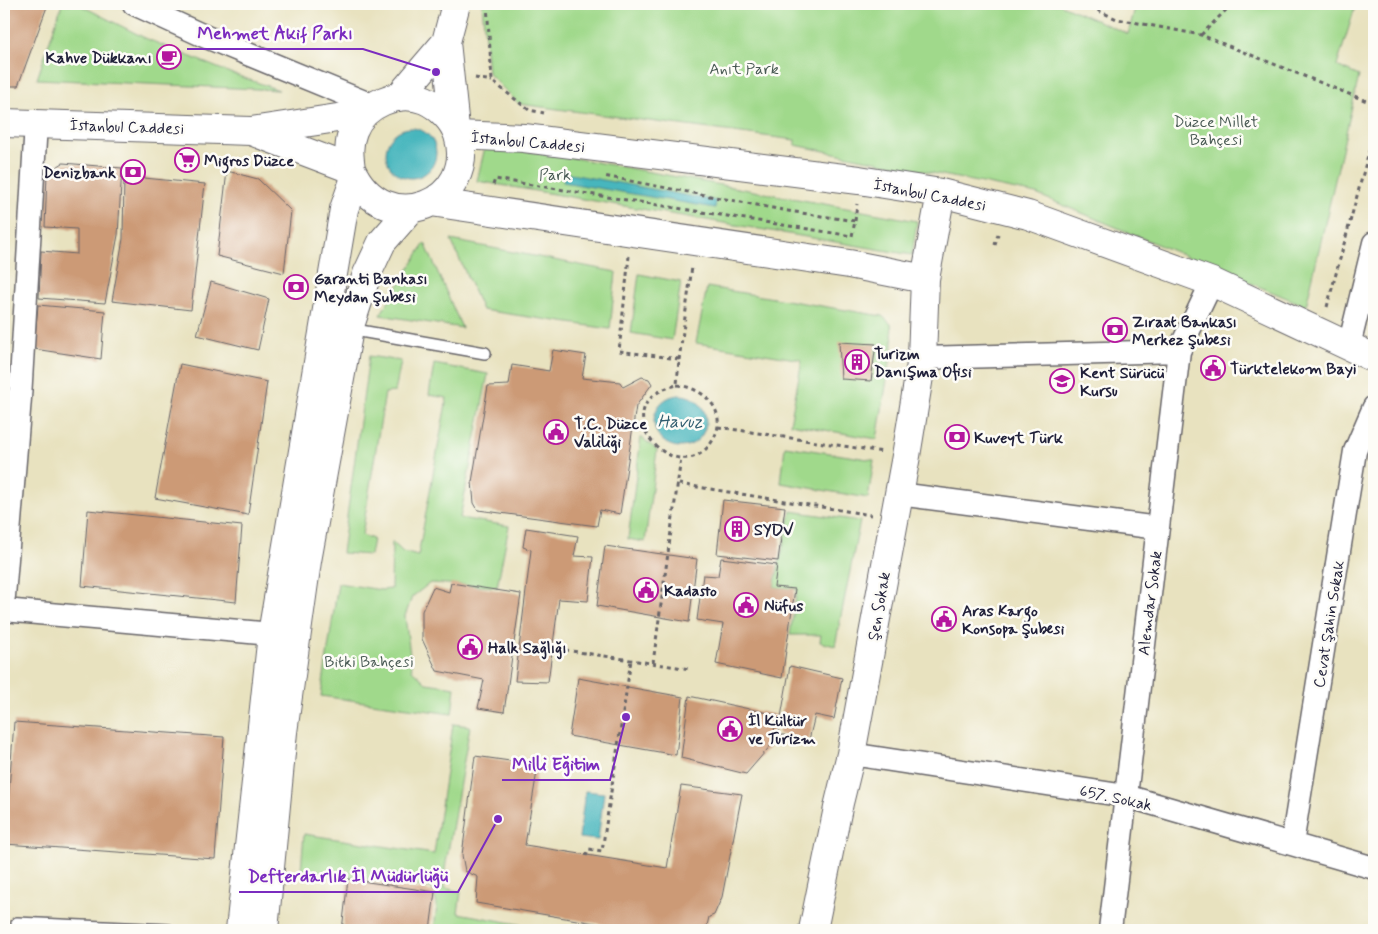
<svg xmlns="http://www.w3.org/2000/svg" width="1378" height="934" viewBox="0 0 1378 934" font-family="Mynerve,sans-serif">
	<rect width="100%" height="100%" fill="#fdfcf7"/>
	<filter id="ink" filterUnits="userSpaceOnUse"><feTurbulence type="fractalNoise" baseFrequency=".02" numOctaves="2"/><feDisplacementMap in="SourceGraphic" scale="10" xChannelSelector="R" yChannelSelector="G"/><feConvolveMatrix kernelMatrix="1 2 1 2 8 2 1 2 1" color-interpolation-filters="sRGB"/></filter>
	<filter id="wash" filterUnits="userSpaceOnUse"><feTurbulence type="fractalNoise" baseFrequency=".0096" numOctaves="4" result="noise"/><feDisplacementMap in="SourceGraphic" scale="20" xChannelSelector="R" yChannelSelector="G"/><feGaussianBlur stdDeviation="1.12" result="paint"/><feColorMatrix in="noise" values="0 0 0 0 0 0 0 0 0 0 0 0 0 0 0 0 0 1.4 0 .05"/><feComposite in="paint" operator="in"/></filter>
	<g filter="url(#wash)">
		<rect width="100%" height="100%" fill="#e8e2bf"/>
		<path fill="#a0d98b" stroke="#617e63" d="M62,4H78L145,38L230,73L279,90L37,79Z
			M482,4H1059L1128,34L1136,4H1356L1337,66L1359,76L1306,306L1036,194L795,145V140L519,104L488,73Z
			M485,147L552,154L917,221L912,255L477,181Z
			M451,240L616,272L610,329L482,310Z
			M425,243L462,328L380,315Z
			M639,274L681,282L672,340L631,333Z
			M707,287L882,316L891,324L893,344L877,439L790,424L802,360L696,343Z
			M369,356L401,361L395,392L385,393L362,535L373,539L370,555L342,553Z
			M434,364L488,374L460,518L509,526L497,587L430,583L412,597L405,616L412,670L426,683L455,687L452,714L321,696L338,583L381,590L391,589L392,542L403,552L418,556L447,398L429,395Z
			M641,437L657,450L645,542L628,539Z
			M785,446L874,460L868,498L781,483Z
			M791,511L860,521L835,646L820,642L821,635H790L797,589L774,587Z
			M453,724L470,726L445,869V888L461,892L458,913L550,930H434L437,905L432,888L301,870L304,834L434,854Z"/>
		<path fill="#46b6bd" stroke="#346c7c" d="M386 153a25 25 0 1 1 50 0a25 25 0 1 1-50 0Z
			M565,173L716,201L715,208L563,182Z
			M654 421a26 26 0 1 1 52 0a26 26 0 1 1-52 0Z
			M585,791L604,793L598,840L579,838Z"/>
		<g id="blocks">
			<path fill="#cc9a76" d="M4,4H48L18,86H4Z
				M63,163L122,168L118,235L105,303L39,298L41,251L77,254V229L45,227L47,173Z
				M227,171L258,179L291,211L284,273L217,256Z
				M124,176L205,184L191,310L112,301L123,239Z
				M211,282L269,299L258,350L197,335Z
				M38,305L105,311L101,359L34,349Z
				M839,342L876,344L871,381L841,379Z
				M553,350L586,355L582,378L620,382L623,387L642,377L649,379L652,384L636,406L620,514L600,510L597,526L478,510L474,503L472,482L488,386L509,385L512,365L549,371Z
				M180,364L267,382L248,515L155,498Z
				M723,500L785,507L778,561L717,554Z
				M88,510L242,526L236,602L82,586Z
				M526,528L578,536L574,556L593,557L588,601L559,599L548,682L515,681L531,550L523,547Z
				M605,546L697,559L689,622L597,606Z
				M721,558L777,565L774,587L795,589L782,678L716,664L723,624L697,620L703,575L718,576Z
				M451,583L521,594L504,712L478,708L484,680L437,671L422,639V611L433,587L449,592Z
				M790,666L842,678L834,719L815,715L809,740L778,734Z
				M578,678L683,697L676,755L569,736Z
				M689,696L777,715L772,744L746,774L681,758Z
				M14,722L224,737L215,859L5,844Z
				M475,756L538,765L525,845L667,868L681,786L742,794L722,897L714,915L709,917L706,930H636L476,903L478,877L465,871L462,855Z
				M348,879L435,892L430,930H342Z"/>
		</g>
	</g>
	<g filter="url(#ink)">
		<use href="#blocks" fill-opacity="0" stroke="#676569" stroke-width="1"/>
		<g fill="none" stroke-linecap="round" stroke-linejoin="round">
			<defs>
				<path id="lane" d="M349,329L485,353
					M4,395L20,398
					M17,923L169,930"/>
				<path id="street" d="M134,4L204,36L374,106
					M1349,346L1374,243
					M922,358L1179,351
					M899,494L1158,528
					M4,596L20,398L36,123
					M4,610L272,634
					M851,754L1126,796L1374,868
					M1292,844L1355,451L1374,407
					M1110,930L1179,351L1212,282"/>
				<path id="secondary" d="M399,97L446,42
					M4,123L251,131L364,114
					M455,128L446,42L456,4
					M251,131L351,169C385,243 479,202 458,135C453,120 440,107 425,100C399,89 363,104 353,131C348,144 349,155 351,169
					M458,135L524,138L859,180L941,193L1028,215L1212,282L1374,358
					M431,202L849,264L925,279
					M240,930L272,634L344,209L355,178
					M264,930L283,732L307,561L349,329L367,274L382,242L411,209
					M813,930L839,803L851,754L906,456L922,358L925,279L941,193"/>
			</defs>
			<use href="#lane" stroke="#676569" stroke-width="14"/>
			<use href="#street" stroke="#676569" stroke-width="25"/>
			<use href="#secondary" stroke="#676569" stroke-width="30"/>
			<path stroke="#676569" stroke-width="3" stroke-dasharray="4 4" stroke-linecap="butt" d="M487,4L492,81L529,110L544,113
				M1083,4L1117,19L1201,35L1374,104
				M1201,35L1232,4
				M475,78L492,81
				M493,185L495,179L852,236L855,221L788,211L604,176
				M855,221L857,204
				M995,245L998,234
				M629,256L619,351L679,359L677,385
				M1327,307L1374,133
				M679,360L692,267
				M677,385C706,388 731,414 711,443C675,494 598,403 677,385Z
				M718,427L883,452
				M679,484L871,515
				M565,650L690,669
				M653,663L681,458
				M586,856L589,849L602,851L631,660"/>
			<use href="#lane" stroke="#fff" stroke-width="11"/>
			<use href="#street" stroke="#fff" stroke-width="22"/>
			<use href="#secondary" stroke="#fff" stroke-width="28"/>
		</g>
	</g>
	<defs>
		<symbol id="cafe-ring" viewBox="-11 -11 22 22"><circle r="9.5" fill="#fdfcf7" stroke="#b5179e" stroke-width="1.5"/><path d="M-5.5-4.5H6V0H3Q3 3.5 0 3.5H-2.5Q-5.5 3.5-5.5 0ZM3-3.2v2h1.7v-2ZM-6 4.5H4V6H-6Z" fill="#b5179e"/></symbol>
		<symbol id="supermarket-ring" viewBox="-11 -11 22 22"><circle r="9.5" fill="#fdfcf7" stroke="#b5179e" stroke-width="1.5"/><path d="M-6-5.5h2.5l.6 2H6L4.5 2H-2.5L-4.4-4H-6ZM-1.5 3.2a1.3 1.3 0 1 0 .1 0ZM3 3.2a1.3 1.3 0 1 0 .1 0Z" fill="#b5179e"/></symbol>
		<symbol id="bank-ring" viewBox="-11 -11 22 22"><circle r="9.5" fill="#fdfcf7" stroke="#b5179e" stroke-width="1.5"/><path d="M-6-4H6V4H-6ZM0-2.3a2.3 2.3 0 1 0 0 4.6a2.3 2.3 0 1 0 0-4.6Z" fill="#b5179e"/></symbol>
		<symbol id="building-ring" viewBox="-11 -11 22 22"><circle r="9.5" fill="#fdfcf7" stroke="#b5179e" stroke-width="1.5"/><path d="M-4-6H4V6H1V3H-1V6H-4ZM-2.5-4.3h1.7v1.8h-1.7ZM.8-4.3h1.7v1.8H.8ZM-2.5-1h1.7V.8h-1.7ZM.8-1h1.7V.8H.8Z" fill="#b5179e"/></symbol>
		<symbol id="civic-ring" viewBox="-11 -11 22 22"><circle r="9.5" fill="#fdfcf7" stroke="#b5179e" stroke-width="1.5"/><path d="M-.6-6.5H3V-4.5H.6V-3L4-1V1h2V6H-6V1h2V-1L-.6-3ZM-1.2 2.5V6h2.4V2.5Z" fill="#b5179e"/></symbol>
		<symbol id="school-ring" viewBox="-11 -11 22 22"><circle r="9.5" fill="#fdfcf7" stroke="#b5179e" stroke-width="1.5"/><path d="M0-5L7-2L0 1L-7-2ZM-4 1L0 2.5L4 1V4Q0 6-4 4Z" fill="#b5179e"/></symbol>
	</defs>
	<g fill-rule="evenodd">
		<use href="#cafe-ring" x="155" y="43" width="28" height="28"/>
		<use href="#supermarket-ring" x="173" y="146" width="28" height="28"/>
		<use href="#bank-ring" x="119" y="158" width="28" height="28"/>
		<use href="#bank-ring" x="282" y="273" width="28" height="28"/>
		<use href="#bank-ring" x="1101" y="316" width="28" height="28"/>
		<use href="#building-ring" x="843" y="348" width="28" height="28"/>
		<use href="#civic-ring" x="1199" y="354" width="28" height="28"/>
		<use href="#school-ring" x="1048" y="367" width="28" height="28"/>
		<use href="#civic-ring" x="542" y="418" width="28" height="28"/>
		<use href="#bank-ring" x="943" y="423" width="28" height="28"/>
		<use href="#building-ring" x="723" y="515" width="28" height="28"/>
		<use href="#civic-ring" x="632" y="576" width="28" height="28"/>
		<use href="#civic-ring" x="732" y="591" width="28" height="28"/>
		<use href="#civic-ring" x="930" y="605" width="28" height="28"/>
		<use href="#civic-ring" x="456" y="633" width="28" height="28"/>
		<use href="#civic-ring" x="716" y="715" width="28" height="28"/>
	</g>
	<g text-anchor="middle" stroke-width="5" stroke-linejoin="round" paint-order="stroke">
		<g font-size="16" font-weight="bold" fill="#22223b" stroke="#fdfcf7" text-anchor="start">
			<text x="152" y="63" text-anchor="end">Kahve Dükkanı</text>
			<text x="204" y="166">Migros Düzce</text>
			<text x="116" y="178" text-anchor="end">Denizbank</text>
			<text x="314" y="284">Garanti Bankası<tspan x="314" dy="18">Meydan Şubesi</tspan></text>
			<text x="1132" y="327">Zıraat Bankası<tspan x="1132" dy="18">Merkez Şubesi</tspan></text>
			<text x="874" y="359">Turizm<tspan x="874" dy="18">Danışma Ofisi</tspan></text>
			<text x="1230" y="374">Türktelekom Bayi</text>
			<text x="1080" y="378">Kent Sürücü<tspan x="1080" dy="18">Kursu</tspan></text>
			<text x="574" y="429">T.C. Düzce<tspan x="574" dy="18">Valiliği</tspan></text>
			<text x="974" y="443">Kuveyt Türk</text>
			<text x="754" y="535">SYDV</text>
			<text x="664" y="596">Kadasto</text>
			<text x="764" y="611">Nüfus</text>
			<text x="962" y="616">Aras Kargo<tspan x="962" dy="18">Konsopa Şubesi</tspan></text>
			<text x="488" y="653">Halk Sağlığı</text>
			<text x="748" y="726">İl Kültür<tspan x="748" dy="18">ve Turizm</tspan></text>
		</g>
		<g font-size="16" fill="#485953" stroke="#fdfcf7">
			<text x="744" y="74">Anıt Park</text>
			<text x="1216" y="127">Düzce Millet<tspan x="1216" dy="18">Bahçesi</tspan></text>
			<text x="555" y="180">Park</text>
			<text x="369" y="667">Bitki Bahçesi</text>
		</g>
		<g font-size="16" fill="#22223b" stroke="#fdfcf7">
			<text transform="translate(127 126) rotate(2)" y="6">İstanbul Caddesi</text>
			<text transform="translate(528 141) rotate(5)" y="6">İstanbul Caddesi</text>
			<text transform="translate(930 194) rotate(11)" y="6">İstanbul Caddesi</text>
			<text transform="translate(1149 603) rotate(-83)" y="6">Alemdar Sokak</text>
			<text transform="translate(878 606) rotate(-80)" y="6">Şen Sokak</text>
			<text transform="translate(1328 624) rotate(-81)" y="6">Cevat Şahin Sokak</text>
			<text transform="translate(1116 797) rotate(12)" y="6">657. Sokak</text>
		</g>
		<g font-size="18" font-style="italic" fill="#305d6f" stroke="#fdfcf7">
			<text x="680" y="427">Havuz</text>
		</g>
	</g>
	<path fill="none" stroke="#7b2cbf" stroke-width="2" d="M436 72L363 49H187M626 717L610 780H502M498 819L458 892H239"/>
	<g fill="#7b2cbf" stroke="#fdfcf7" stroke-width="2">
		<circle cx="436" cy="72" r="5"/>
		<circle cx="626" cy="717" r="5"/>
		<circle cx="498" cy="819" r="5"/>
	</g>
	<g font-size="18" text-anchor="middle" font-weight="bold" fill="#7b2cbf" stroke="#fdfcf7" stroke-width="5" stroke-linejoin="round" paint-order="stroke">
		<text x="275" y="39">Mehmet Akif Parkı</text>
		<text x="556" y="770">Milli Eğitim</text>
		<text x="348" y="882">Defterdarlık İl Müdürlüğü</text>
	</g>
	<rect width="1378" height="934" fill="none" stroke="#fdfcf7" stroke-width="20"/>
</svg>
